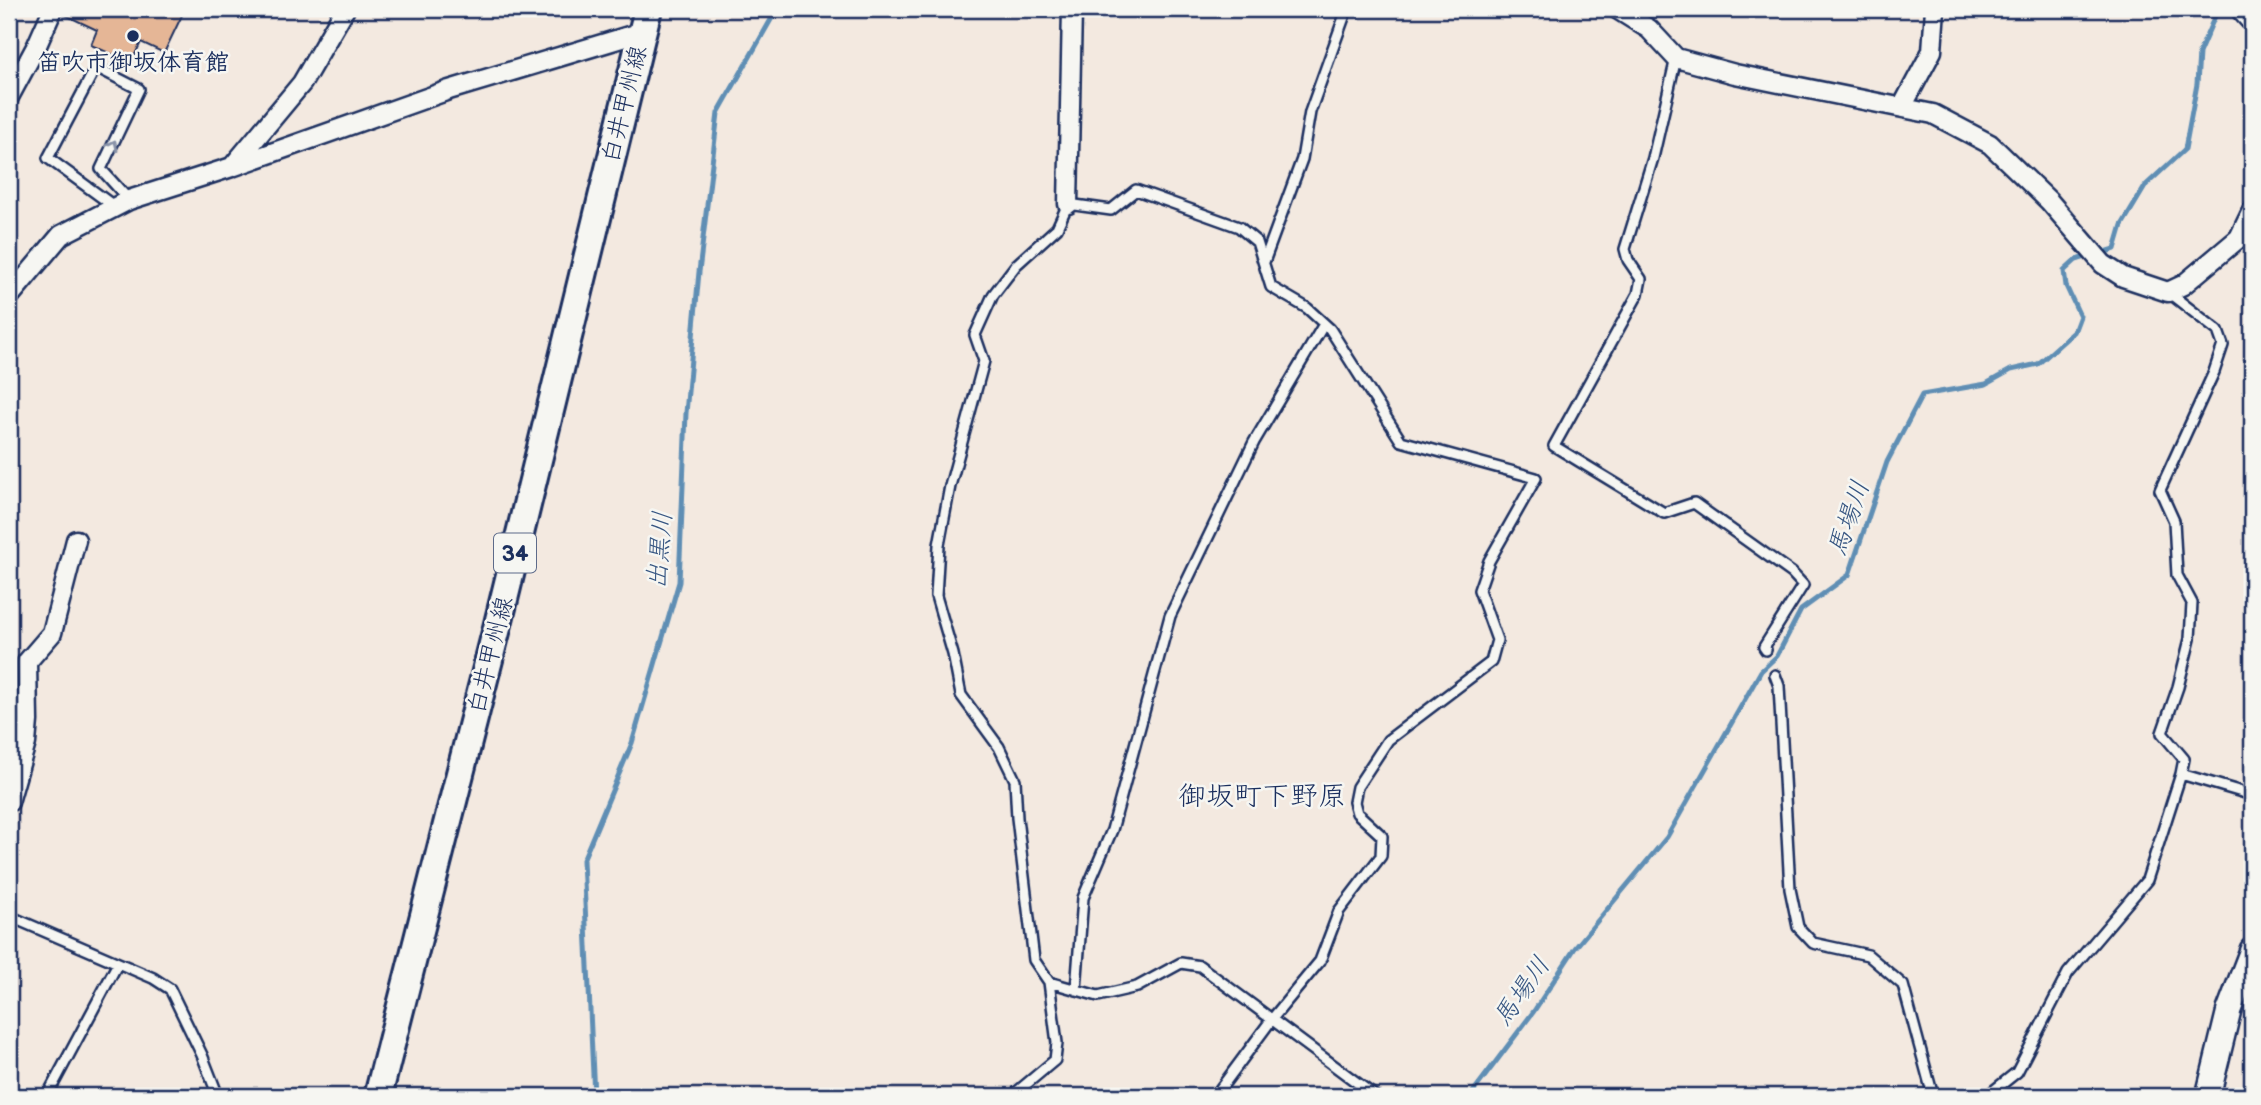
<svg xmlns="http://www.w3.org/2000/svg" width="2261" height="1105" viewBox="0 0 2261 1105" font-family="'Balsamiq Sans','Klee One',sans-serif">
	<rect width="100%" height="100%" fill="#f3e9e0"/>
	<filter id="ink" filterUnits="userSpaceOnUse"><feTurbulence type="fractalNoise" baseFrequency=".0143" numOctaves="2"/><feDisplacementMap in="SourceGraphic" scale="14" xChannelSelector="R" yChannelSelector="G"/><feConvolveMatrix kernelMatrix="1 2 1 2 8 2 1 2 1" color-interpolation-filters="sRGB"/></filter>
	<g filter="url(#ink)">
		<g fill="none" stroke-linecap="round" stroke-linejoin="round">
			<path stroke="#5e8eb4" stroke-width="5" d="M2099,254L2115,249L2122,225L2146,185L2185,149L2197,84L2199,53L2218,9
				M594,1096L583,860L632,743L679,582L686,413L699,272L718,113L777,9
				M1470,1096L1534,1011L1575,948L1667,837L1761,671L1777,656L1801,610L1849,575L1887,462L1922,395L1986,384L2011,370L2038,364L2074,332L2080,316L2066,286L2064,271L2076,260L2089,256"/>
		</g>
		<path fill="#e5b696" stroke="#1b2f5e" stroke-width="2" d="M64,9H185L164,53L141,42L131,63L91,45L97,30L63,14Z"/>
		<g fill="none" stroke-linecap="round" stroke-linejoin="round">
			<defs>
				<path id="lane" d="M1676,58L1653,158L1625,249L1628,260L1641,279L1638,294L1554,446L1664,513L1694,503L1792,573L1803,585L1764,647L1766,650
					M115,207L48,158L96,67L139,89L101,169L129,200
					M1264,262L1302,159L1310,112L1347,9
					M2168,292L2218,331L2223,345L2214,372L2160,490L2174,521L2177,575L2192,603L2190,639L2178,687L2162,733L2184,759L2181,774L2252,795
					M1775,675L1779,686L1790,889L1798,927L1813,943L1868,955L1903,985L1933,1096
					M9,916L153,978L170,989L202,1055L218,1096
					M1049,982L1098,996L1137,987L1181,963L1200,966L1375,1096
					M1076,990L1083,898L1112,830L1170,616L1254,442L1324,324
					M47,1096L118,963
					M1012,1096L1055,1060L1057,1043L1049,982L1034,960L1017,818L1015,780L999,747L961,695L953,654L936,596L939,545L950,486L984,361L975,335L993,295L1016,265L1057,228L1068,204L1111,210L1136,190L1239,227L1257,242L1271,287L1307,308L1330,329L1401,441L1536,478L1489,561L1479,590L1497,640L1491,662L1388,740L1357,787L1354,802L1357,813L1382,836L1381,856L1339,911L1320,961L1272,1019L1215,1096
					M1987,1096L2017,1072L2068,973L2147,880L2181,774"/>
				<path id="street" d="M1617,9L1649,29L1676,58L1735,74L1933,114L1990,144L2049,201L2103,264L2123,277L2168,292L2183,285L2239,238L2252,211
					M9,97L37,45L53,9
					M1902,107L1932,51L1935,9
					M232,167L302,83L345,9
					M1068,204L1072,9
					M9,297L61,235L129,200L232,167L449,90L642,32
					M9,802L26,743L28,721L27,662L52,633L76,540"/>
				<path id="secondary" d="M2243,9L2252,19
					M2208,1096L2229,1010L2252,950"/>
				<path id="primary" d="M378,1096L497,628L648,9"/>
			</defs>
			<use href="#lane" stroke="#1b2f5e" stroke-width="14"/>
			<use href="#street" stroke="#1b2f5e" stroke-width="23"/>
			<use href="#secondary" stroke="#1b2f5e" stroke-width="28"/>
			<use href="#primary" stroke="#1b2f5e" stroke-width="32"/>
			<use href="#lane" stroke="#f6f6f2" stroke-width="9"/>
			<use href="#street" stroke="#f6f6f2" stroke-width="18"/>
			<use href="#secondary" stroke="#f6f6f2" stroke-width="23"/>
			<use href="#primary" stroke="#f6f6f2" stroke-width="26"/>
		</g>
		<defs><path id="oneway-chevron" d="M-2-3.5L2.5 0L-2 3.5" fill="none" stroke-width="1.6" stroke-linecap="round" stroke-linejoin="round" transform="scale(1.75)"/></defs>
		<use stroke="#8892a8" href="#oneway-chevron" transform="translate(113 145) rotate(-65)"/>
	</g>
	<circle fill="#1b2f5e" stroke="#f6f6f2" stroke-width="2.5" cx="133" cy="36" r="7"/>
	<g text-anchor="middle" stroke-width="5" stroke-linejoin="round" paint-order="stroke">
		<rect fill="#f6f6f2" stroke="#5d6b8a" stroke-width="2" x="494" y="533.5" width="42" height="39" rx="5"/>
		<g font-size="23" font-weight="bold" fill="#1b2f5e">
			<text x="515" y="561">34</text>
		</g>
		<g font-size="24" font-weight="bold" fill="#1b2f5e" stroke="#f6f6f2">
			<text x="133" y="70">笛吹市御坂体育館</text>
		</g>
		<g font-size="24" fill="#1b2f5e" stroke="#f6f6f2">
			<text transform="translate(624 104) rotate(-76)" y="8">白井甲州線</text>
			<text transform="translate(490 655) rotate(-76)" y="8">白井甲州線</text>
		</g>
		<g font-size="26" font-style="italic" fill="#375682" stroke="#f6f6f2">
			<text transform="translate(1848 518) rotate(-71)" y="9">馬場川</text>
			<text transform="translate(659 550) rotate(-85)" y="9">出黒川</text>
			<text transform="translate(1521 991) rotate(-55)" y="9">馬場川</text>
		</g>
		<g font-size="28" fill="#1b2f5e" stroke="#f6f6f2">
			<text x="1262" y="805">御坂町下野原</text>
		</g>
	</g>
	<rect width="2261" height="1105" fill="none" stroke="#f6f6f2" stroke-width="35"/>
	<rect x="18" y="18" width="2226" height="1070" fill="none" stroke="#1b2f5e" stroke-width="2.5" filter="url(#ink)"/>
</svg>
